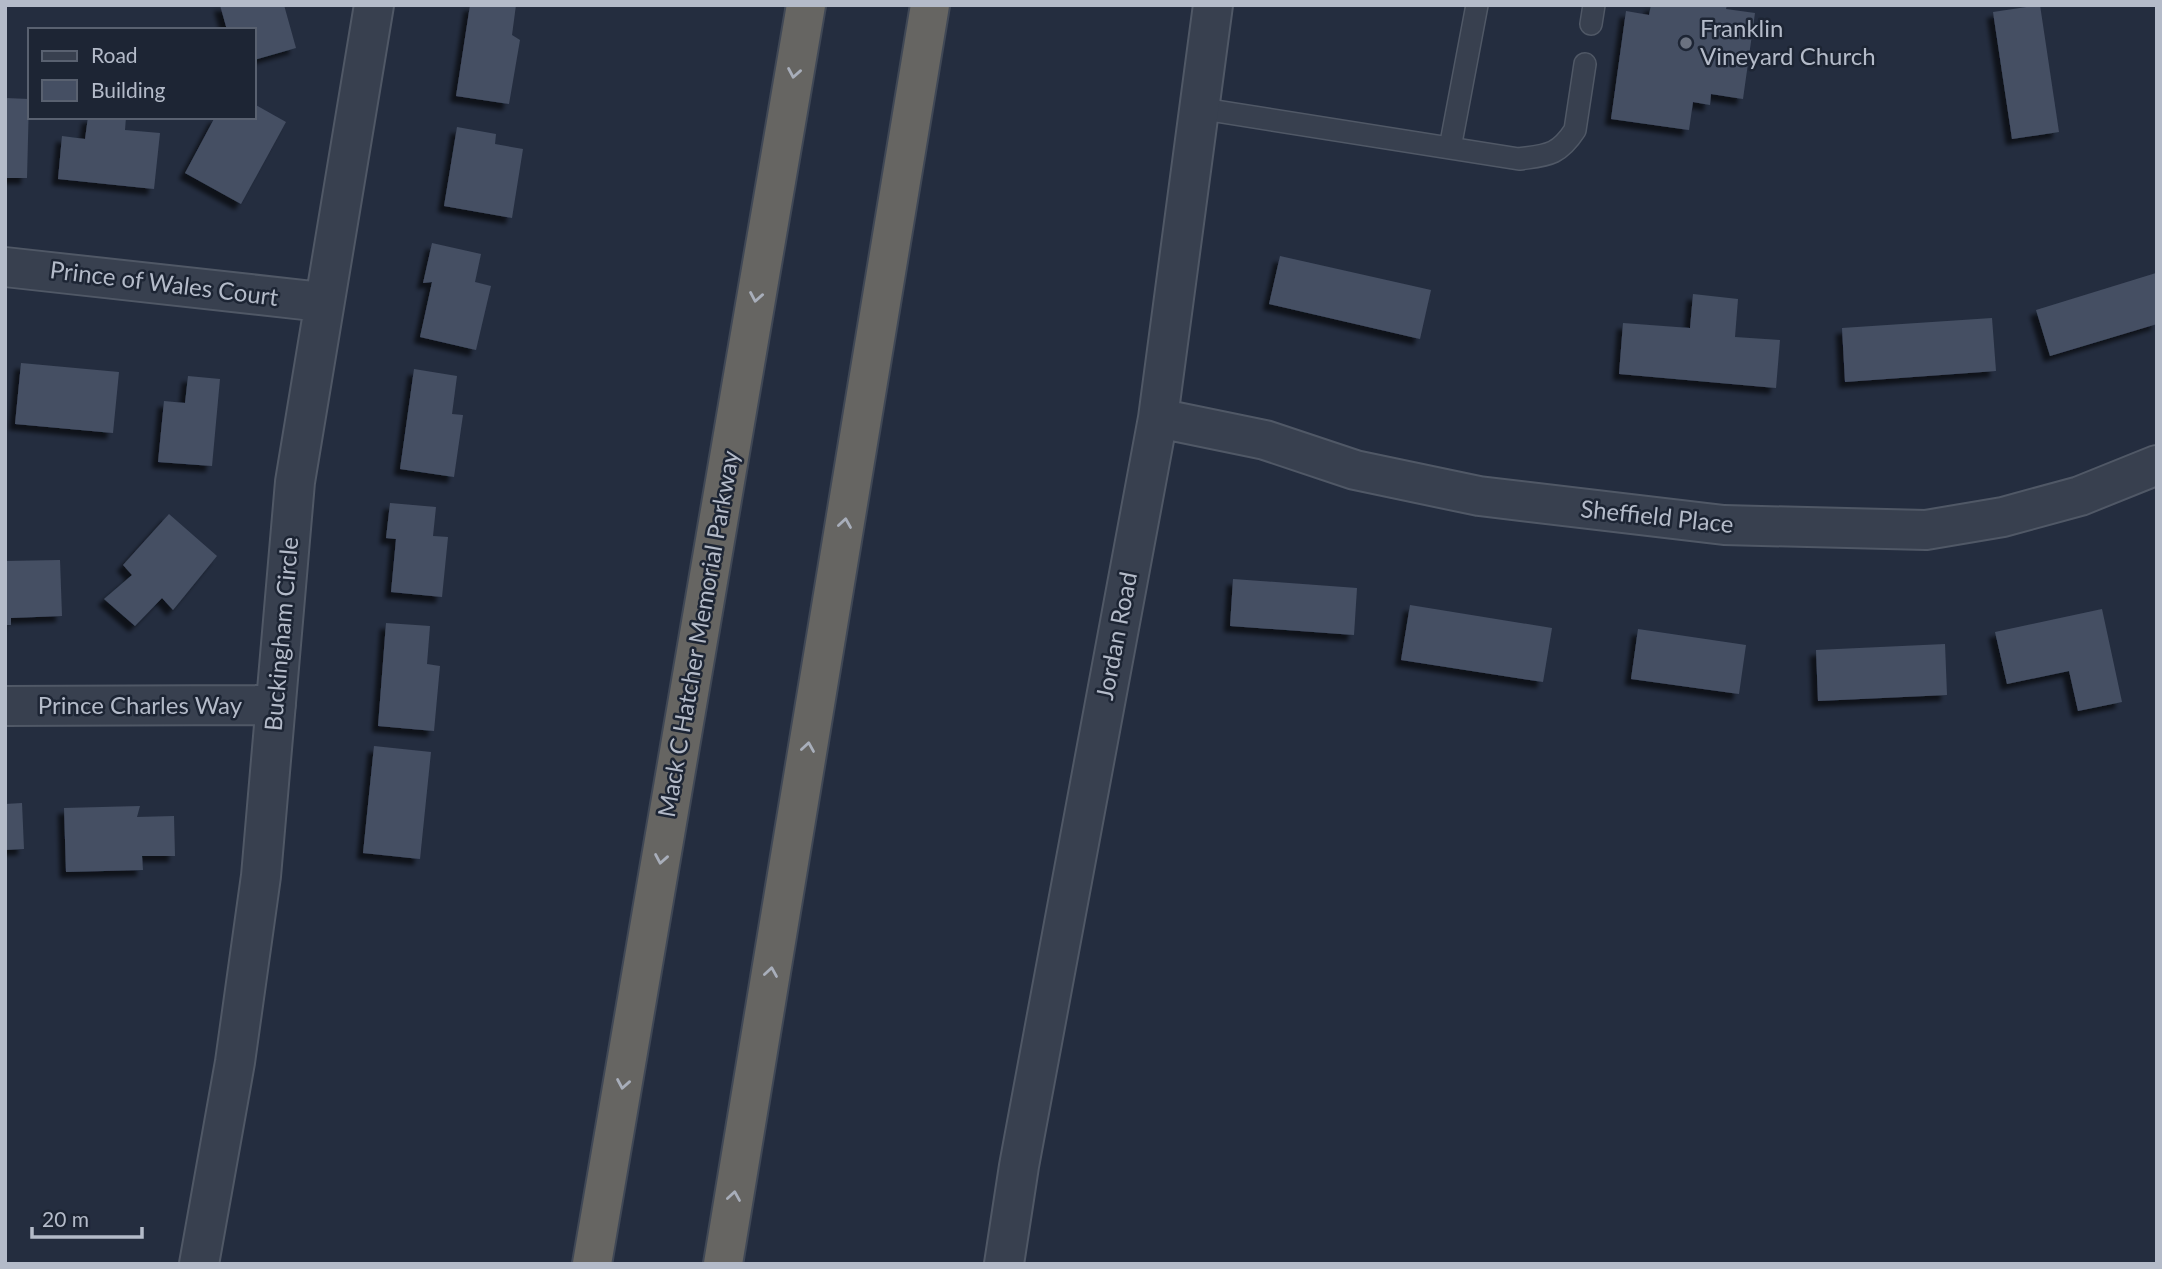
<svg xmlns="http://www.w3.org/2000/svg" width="2162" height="1269" viewBox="0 0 2162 1269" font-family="Lato,sans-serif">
	<defs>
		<filter id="shadow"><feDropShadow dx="-6" dy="6" stdDeviation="2" flood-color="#0009"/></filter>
	</defs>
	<rect width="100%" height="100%" fill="#242d3f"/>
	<path fill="#454f63" filter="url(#shadow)" d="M220,5H284L296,48L254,60V30H227Z
		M470,5H516L512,35L520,40L509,104L456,96Z
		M1651,5H1727L1726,9L1755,13L1743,99L1711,94L1710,105L1693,102L1689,130L1611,119L1626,11L1649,15Z
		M2040,5L2059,132L2012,139L1993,12Z
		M5,98L29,99L27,178H5Z
		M254,104L286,122L241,204L185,173L215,117H254Z
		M88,117H126L125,130L160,133L154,189L58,179L62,136L85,139Z
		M457,127L496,134L495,144L523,149L512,218L444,206Z
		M432,243L481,254L475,282L491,286L476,350L420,337L432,282L423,283Z
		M1280,256L1431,290L1420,339L1269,304Z
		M2156,273L2157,324L2050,356L2036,310Z
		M1693,294L1738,299L1735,337L1780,340L1776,388L1619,374L1623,323L1690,328Z
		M1992,318L1996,371L1845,382L1842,328Z
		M21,363L119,372L113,433L15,424Z
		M414,369L457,376L452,414L463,415L454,477L400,469Z
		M188,376L220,379L212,466L158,462L164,401L185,403Z
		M390,503L436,507L433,536L448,537L442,597L391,592L396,539L386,538Z
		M169,514L217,556L173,610L162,598L135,626L104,599L132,575L123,565Z
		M60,560L62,616L11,618V625H5V561Z
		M1233,579L1357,588L1354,635L1230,626Z
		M1410,605L1552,628L1543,682L1401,660Z
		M2102,609L2122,702L2078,711L2069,671L2007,684L1995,632Z
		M386,623L430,626L427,664L440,666L434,731L378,726Z
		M1638,629L1746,645L1739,694L1631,679Z
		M1945,644L1947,695L1818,701L1816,650Z
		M374,746L431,752L420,859L363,853Z
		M22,803L24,849L5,850V804Z
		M140,806L137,817L174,816L175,856H142L143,870L66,872L64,808Z"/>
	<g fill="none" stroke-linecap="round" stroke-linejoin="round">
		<defs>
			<path id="service" d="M1591,24L1594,5
				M1197,108L1519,159C1547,155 1558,156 1575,130L1585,64
				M1450,148L1477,5"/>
			<path id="minor" d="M5,267L322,302
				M1158,418L1265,440L1355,470L1479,496L1724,525L1926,530L2003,517L2080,496L2157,465
				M5,706L276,705
				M199,1264L235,1062L261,876L295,482L374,5
				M1004,1264L1019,1166L1158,418L1213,5"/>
			<path id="trunk" d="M592,1264L806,5
				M723,1264L930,5"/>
		</defs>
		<use href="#service" stroke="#505866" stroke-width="24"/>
		<use href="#minor" stroke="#505866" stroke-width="42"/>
		<use href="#trunk" stroke="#404856" stroke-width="42"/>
		<use href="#service" stroke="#38404f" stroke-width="21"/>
		<use href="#minor" stroke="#38404f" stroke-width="38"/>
		<use href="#trunk" stroke="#666562" stroke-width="38"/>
	</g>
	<defs><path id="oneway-chevron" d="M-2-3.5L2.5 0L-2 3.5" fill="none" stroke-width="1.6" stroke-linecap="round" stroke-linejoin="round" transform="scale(1.75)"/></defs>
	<g stroke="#a8aeba">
		<use href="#oneway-chevron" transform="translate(794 73) rotate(100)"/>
		<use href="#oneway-chevron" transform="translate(756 297) rotate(100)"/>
		<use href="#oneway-chevron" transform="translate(845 523) rotate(-81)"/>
		<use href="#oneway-chevron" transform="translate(808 747) rotate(-81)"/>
		<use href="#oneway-chevron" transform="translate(661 859) rotate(100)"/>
		<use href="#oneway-chevron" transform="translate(771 972) rotate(-81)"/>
		<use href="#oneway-chevron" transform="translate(623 1084) rotate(100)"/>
		<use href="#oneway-chevron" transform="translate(734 1196) rotate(-81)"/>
	</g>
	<circle fill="#6b7280" stroke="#1d2534" stroke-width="2.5" cx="1686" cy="43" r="7"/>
	<g text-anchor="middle" stroke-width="5" stroke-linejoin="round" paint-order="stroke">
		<g font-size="24" fill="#b4bbc9" stroke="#1d2534" text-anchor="start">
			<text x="1700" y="37">Franklin<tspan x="1700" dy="28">Vineyard Church</tspan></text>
		</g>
		<g font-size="24" fill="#b4bbc9" stroke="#1d2534">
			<text transform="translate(164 284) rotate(7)" y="8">Prince of Wales Court</text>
			<text transform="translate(1657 517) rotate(6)" y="8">Sheffield Place</text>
			<text transform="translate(282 634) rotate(-85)" y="8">Buckingham Circle</text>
			<text transform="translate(699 634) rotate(-80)" y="8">Mack C Hatcher Memorial Parkway</text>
			<text transform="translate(1117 636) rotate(-79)" y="8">Jordan Road</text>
			<text x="140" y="714">Prince Charles Way</text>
		</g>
	</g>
	<rect width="2162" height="1269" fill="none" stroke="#b4bbc9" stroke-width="14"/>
	<rect x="28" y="28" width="228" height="91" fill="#1d2534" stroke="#596170" stroke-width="2"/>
	<rect x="42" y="51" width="35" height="10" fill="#38404f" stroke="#596170" stroke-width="2"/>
	<text x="91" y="63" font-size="21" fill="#b4bbc9">Road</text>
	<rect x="42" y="80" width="35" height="21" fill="#454f63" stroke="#596170" stroke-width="2"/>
	<text x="91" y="98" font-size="21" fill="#b4bbc9">Building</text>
	<path d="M32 1227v10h110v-10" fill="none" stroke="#b4bbc9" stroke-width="3.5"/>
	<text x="42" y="1227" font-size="21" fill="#b4bbc9" stroke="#1d2534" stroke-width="5" paint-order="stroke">20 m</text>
</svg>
